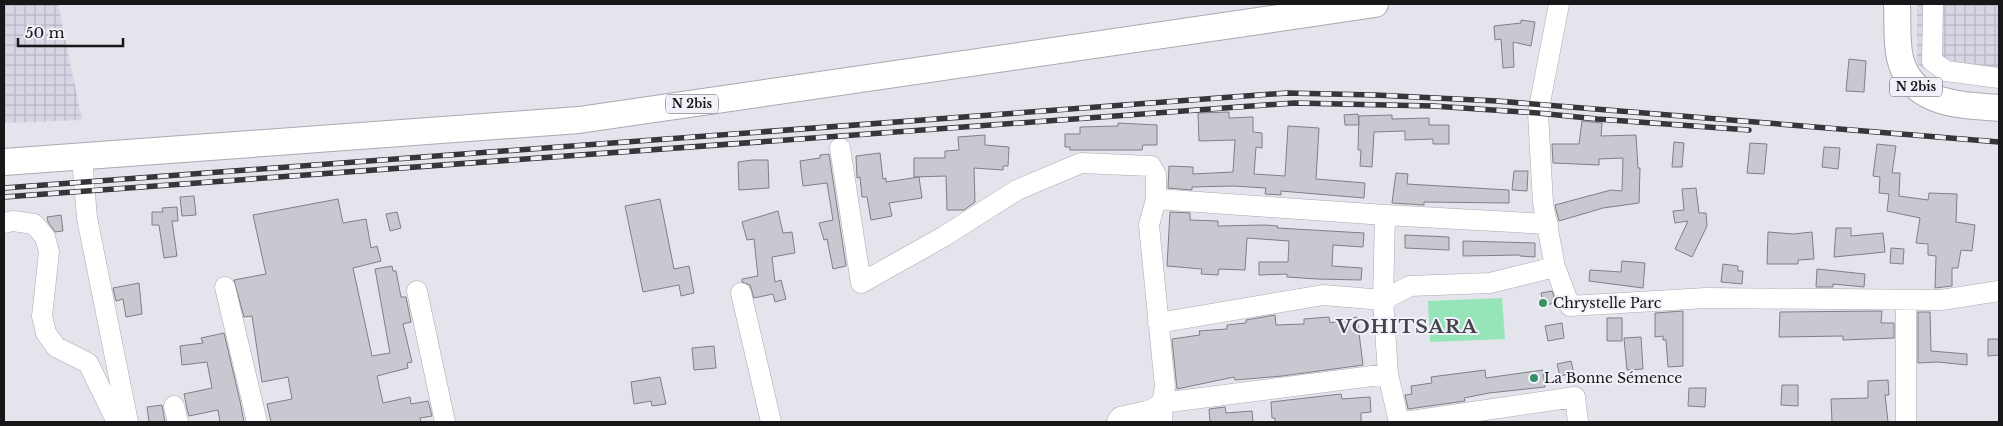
<svg xmlns="http://www.w3.org/2000/svg" width="2003" height="426" viewBox="0 0 2003 426" font-family="'Libre Baskerville',serif">
	<defs>
		<pattern id="industrial-grid" width="8" height="8" patternUnits="userSpaceOnUse" patternTransform="scale(1.25)"><rect width="8" height="8" fill="#d6d6e5"/><path d="M0 4h8M4 0v8" fill="none" stroke="#b7b7c4"/></pattern>
	</defs>
	<rect width="100%" height="100%" fill="#e4e4ec"/>
	<path fill="url(#industrial-grid)" d="M4,4H58L82,120L4,123Z
		M1917,4H1999V85L1942,80L1917,64Z"/>
	<path fill="#96e5b9" d="M1502,298L1505,339L1430,342L1428,301Z"/>
	<path fill="#c8c8d0" stroke="#7f7f86" d="M1521,20L1535,22L1531,46L1513,42L1514,67L1503,68L1501,39L1495,40L1494,26L1521,23Z
		M1849,59L1866,61L1864,92L1846,91Z
		M1229,112V118L1253,117V132L1262,133V148L1256,147L1254,174L1285,176L1288,126L1319,128L1316,179L1365,183L1364,198L1281,191V195L1265,194L1266,188L1233,186L1192,187V190L1168,188L1169,166L1193,167V174L1233,172L1235,140L1199,141L1198,113Z
		M1358,114L1359,125H1345L1344,115Z
		M1392,115V119L1429,118V125H1449V144H1433V139L1405,140V131L1374,132L1372,167L1360,166L1361,150H1358L1359,116Z
		M1582,121L1602,123L1601,136L1636,135L1638,168H1640L1639,203L1603,208L1559,221L1555,205L1611,190L1622,191L1623,158L1599,159V165L1553,163L1552,144H1579Z
		M1118,123L1157,125V145H1143L1142,150H1070V147H1065V134H1080V127L1118,126Z
		M985,135V145L1009,147L1008,166H1003V170L974,168L975,202L964,210H947L946,176L914,177V158H945V151L959,150L958,137Z
		M1674,142L1684,143L1682,167H1672Z
		M1750,143L1767,144L1764,174L1747,173Z
		M1877,144L1896,146L1892,173H1900L1899,196L1928,200L1929,193L1957,194L1956,222L1975,225L1972,251L1961,250L1958,268H1952V286L1935,288L1936,256L1928,255V244L1916,243L1920,218L1887,211L1889,194L1879,193L1880,177L1873,176Z
		M1824,147L1840,148L1838,169L1822,167Z
		M880,153L883,179L886,178V182L919,177L922,198L889,203L892,216L871,220L867,197H862L860,177L857,178L856,156Z
		M829,154L846,266L833,269L827,239L824,240L819,223L833,220L827,183L803,186L800,161L820,158V155Z
		M753,160H768L769,188L739,190L738,162Z
		M1514,171H1528L1527,191L1512,190Z
		M1396,173L1408,174L1407,184L1509,190V203L1424,202V205L1392,203Z
		M1696,188L1699,213H1706L1707,226L1692,257L1675,249L1688,221L1675,223L1673,211L1684,210L1682,189Z
		M194,196L196,215L182,216L180,197Z
		M338,199L343,223L366,219L371,248L377,246L381,261L353,268L372,356L390,353L375,269L392,266L393,271H396L401,297H406L411,322L403,324L412,362L407,363L408,368L377,376L383,403L410,397L411,404L428,401L432,416L420,418L421,422H271L267,404L292,399L288,377L262,382L252,316L244,317L234,280L266,274L253,215Z
		M660,199L674,269L689,266L694,293L681,296L679,285L643,292L625,206Z
		M177,207L178,221H172L177,256L164,258L159,225H152V212H163L162,208Z
		M778,211L783,233L792,232L795,253L772,257L775,282L781,280L786,299L775,302L773,294L754,298L750,285L742,282V279L758,276L754,239L747,240L742,222Z
		M397,212L401,228L390,231L386,214Z
		M1170,212L1190,213V220L1218,221V226L1264,225L1278,226L1277,228L1364,233L1363,247L1333,245L1332,266L1362,268L1361,280L1317,279L1287,277V274L1259,275V262H1288L1289,241L1247,238L1245,270L1219,269L1218,275L1201,274L1202,269L1167,266Z
		M61,215L63,231L55,232L48,222L47,217Z
		M1836,228H1851V236L1883,233L1885,252L1834,257Z
		M1768,232L1793,234L1812,232L1814,259L1798,260V264H1767Z
		M1405,235L1449,237V250L1405,248Z
		M1463,241L1535,243V257L1520,256V255L1463,256Z
		M1891,248L1904,249L1903,264L1890,263Z
		M1622,261L1645,263L1643,288L1589,281L1590,270L1621,272Z
		M1723,264L1738,266V271H1743L1742,284L1721,282Z
		M1817,269L1865,274L1864,287L1833,284V287H1816Z
		M139,283L142,314L126,317L123,299L116,301L113,288Z
		M1552,291L1556,303L1544,305L1541,293Z
		M1683,311V366L1668,367L1666,340H1663V336L1655,337V313Z
		M1882,311L1881,323H1894V338L1843,340V336L1779,337L1780,312Z
		M1918,312H1930L1931,351L1967,354V365L1938,362L1918,363Z
		M1275,315L1276,325L1304,324V319L1329,317L1330,323L1357,317L1363,365L1282,376L1235,380L1234,377L1177,389L1172,339L1200,335L1199,331L1227,329V325L1246,323V320Z
		M1607,318H1622V341H1607Z
		M1562,323L1564,338L1548,341L1545,326Z
		M224,333L240,401L244,422H220L218,410L189,416L188,413L184,394L212,388L207,362L182,365L180,346L203,343L201,338Z
		M1641,337L1643,369L1627,370L1624,338Z
		M1988,339H1999V355L1988,356Z
		M714,346L716,368L694,370L692,348Z
		M1571,361L1574,373L1560,376L1557,364Z
		M1485,370L1486,378L1543,370L1545,387L1489,393L1464,398L1465,401L1408,409L1405,395L1412,394L1411,386L1432,383L1431,377Z
		M660,377L666,404L652,406L651,401L634,404L631,382Z
		M1888,380L1889,395H1885L1888,422H1832L1831,399L1868,398V381Z
		M1782,385H1798V406L1781,405Z
		M1689,388H1706L1705,407L1688,406Z
		M1341,394L1342,399L1370,397L1371,412L1361,413V422H1275V418H1272L1271,402Z
		M162,405L165,422H149L147,407Z
		M1225,407L1226,413L1252,411L1253,422H1210L1209,409Z"/>
	<g fill="none" stroke-linecap="round" stroke-linejoin="round">
		<defs>
			<path id="minor" d="M1559,4L1538,113L1543,203L1555,267L1570,306L1706,298L1941,300L1999,291
				M1933,4L1932,61L1946,71L1999,78
				M840,148L861,283L943,237L1017,190L1081,163L1151,166L1156,175V199
				M82,157L87,218L128,422
				M4,223L13,221L34,224L45,237L49,252L42,316L46,333L56,347L88,363L117,422
				M225,287L257,422
				M417,291L445,422
				M741,293L771,422
				M1906,301V422
				M1158,323L1323,295L1383,300L1385,215
				M174,406L178,422
				M1117,422L1120,417L1151,410L1162,403L1388,374
				M1162,422V403L1165,387L1149,225L1156,199L1385,215L1548,224
				M1399,422L1388,374L1383,300L1410,286L1490,283L1555,267
				M1404,422L1575,397L1578,422"/>
			<path id="major" d="M1897,4C1898,21 1896,41 1900,58C1911,105 1960,105 1999,108
				M4,162L579,120L1375,4"/>
		</defs>
		<use href="#minor" stroke="#a9a9b1" stroke-width="21"/>
		<use href="#major" stroke="#a9a9b1" stroke-width="28"/>
		<use href="#minor" stroke="#fff" stroke-width="20"/>
		<use href="#major" stroke="#fff" stroke-width="26"/>
		<defs>
			<path id="rail" d="M4,188L1287,93L1375,95L1497,101L1999,142
				M4,197L1294,103L1433,106L1538,113L1597,119L1749,130"/>
		</defs>
		<use href="#rail" stroke="#363639" stroke-width="5.5"/>
		<use href="#rail" stroke="#f1f1f9" stroke-width="4" stroke-dasharray="11" stroke-linecap="butt"/>
	</g>
	<g fill="#378f64" stroke="#f1f1f9" stroke-width="2">
		<circle cx="1543" cy="303" r="5"/>
		<circle cx="1534" cy="378" r="5"/>
	</g>
	<g text-anchor="middle" stroke-width="4" stroke-linejoin="round" paint-order="stroke">
		<g fill="#f1f1f9" stroke="#58585d" stroke-width="1">
			<rect x="1890" y="77.5" width="52" height="19" rx="4"/>
			<rect x="666" y="94.5" width="52" height="19" rx="4"/>
		</g>
		<g font-size="12" font-weight="bold" fill="#17171a">
			<text x="1916" y="91">N 2bis</text>
			<text x="692" y="108">N 2bis</text>
		</g>
		<g font-size="14" fill="#17171a" stroke="#f1f1f9" text-anchor="start">
			<text x="1553" y="308">Chrystelle Parc</text>
			<text x="1544" y="383">La Bonne Sémence</text>
		</g>
		<g font-size="19" font-weight="bold" letter-spacing="1" fill="#44444a" stroke="#f1f1f9">
			<text x="1407" y="333">VOHITSARA</text>
		</g>
	</g>
	<rect width="2003" height="426" fill="none" stroke="#17171a" stroke-width="10"/>
	<path d="M18 38v8h105v-8" fill="none" stroke="#17171a" stroke-width="2.5"/>
	<text x="25" y="38" font-size="15" fill="#17171a" stroke="#f1f1f9" stroke-width="4" paint-order="stroke">50 m</text>
</svg>
